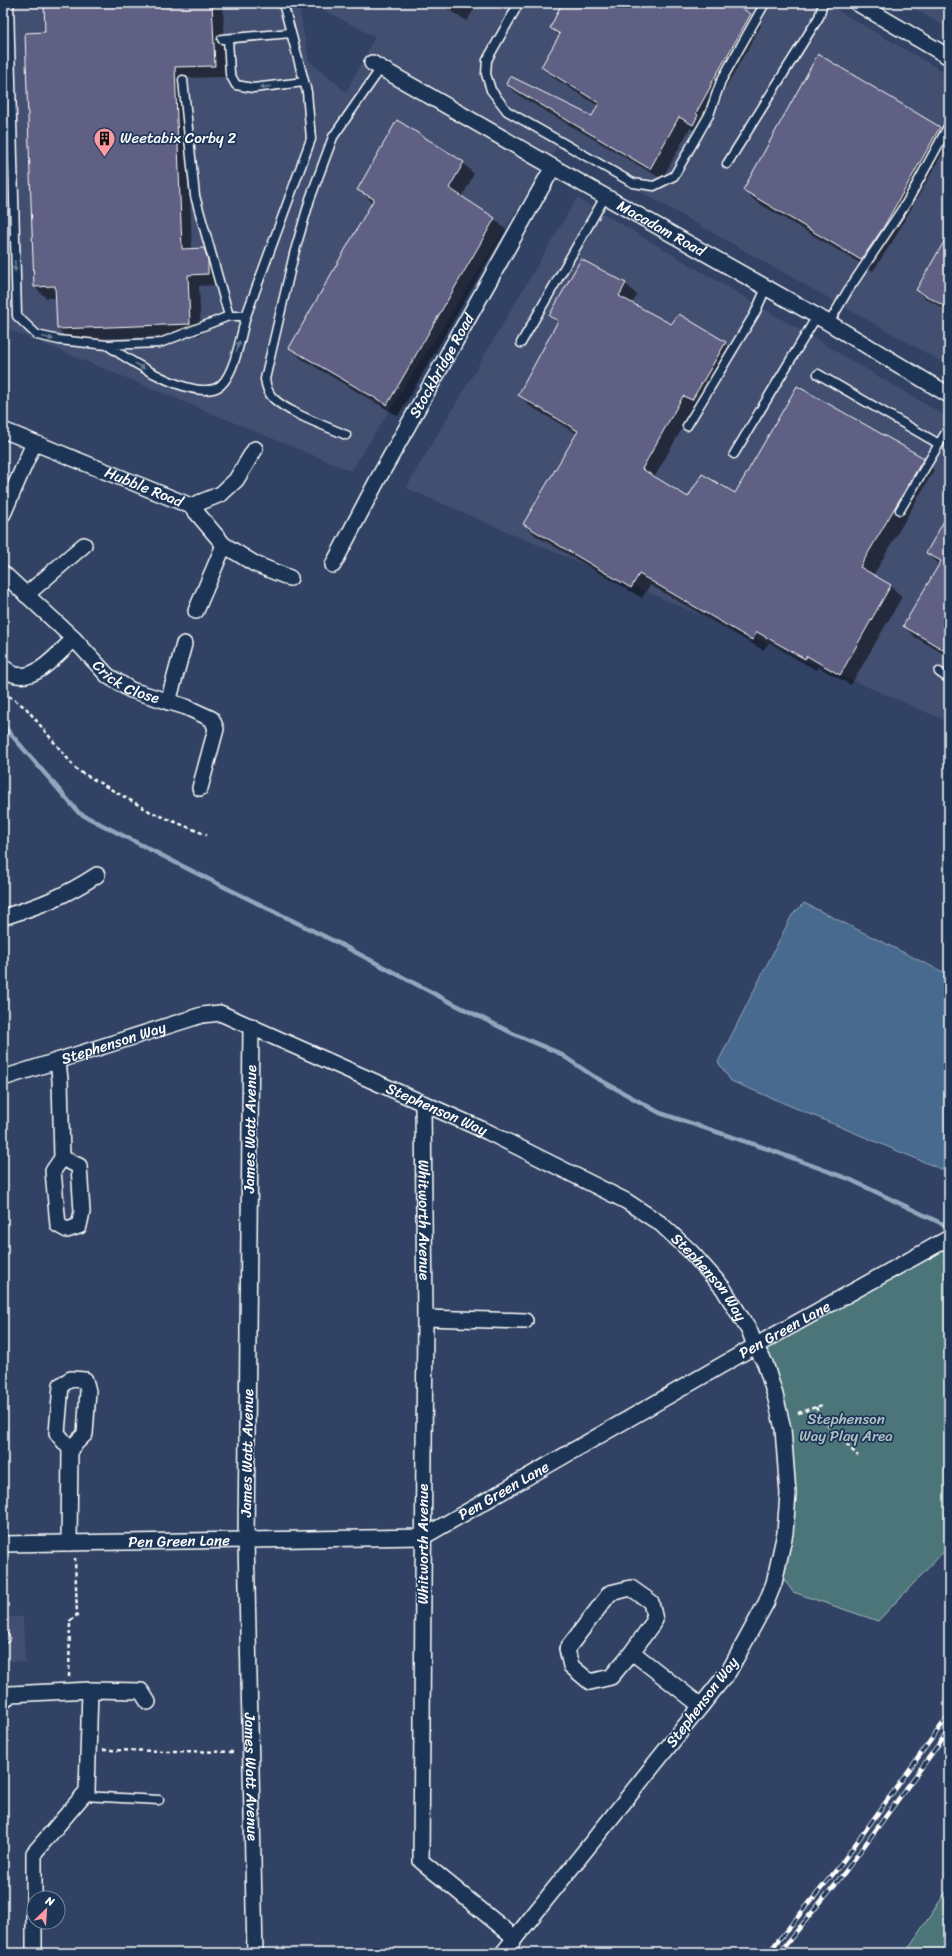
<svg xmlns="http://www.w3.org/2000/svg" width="952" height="1956" viewBox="0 0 952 1956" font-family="Sriracha,sans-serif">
	<rect width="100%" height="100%" fill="#314264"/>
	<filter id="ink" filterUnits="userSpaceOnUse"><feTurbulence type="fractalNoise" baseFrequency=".025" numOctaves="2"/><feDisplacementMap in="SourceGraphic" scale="8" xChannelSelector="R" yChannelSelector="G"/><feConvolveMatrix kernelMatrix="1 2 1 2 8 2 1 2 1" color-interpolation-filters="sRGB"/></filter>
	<g filter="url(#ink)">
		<path fill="#434f70" d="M3,3H298L309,61L346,92L375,37L311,3H825L949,75V366L674,211L559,144L351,471L3,327Z
			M904,3H949V29Z
			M577,198L949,418V722L406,488Z
			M3,1617H23L25,1662L3,1661Z"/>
		<path fill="#4b7579" stroke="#a5babc" d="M938,1250L949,1253V1546L878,1621L793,1592L783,1578L791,1537L796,1494L790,1427L755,1346Z
			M949,1889V1953H905L944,1895Z"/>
		<path fill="#496a8f" stroke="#92a6bc" d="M804,903L949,975V1156L943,1170L731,1081L718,1062L792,915Z"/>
		<path fill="#0007" d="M45,3H223L225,77L186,78L192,250L204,249L215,261L219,285L199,286L201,335L69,340L58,329L57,298H46L35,287L46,33Z
			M437,3H478L467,21Z
			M560,3H731L750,14L761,26L720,97L722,98L706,125L709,127L704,135L690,128L662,179L518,95L507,84L592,118L598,106L554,78L543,67L560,37L551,28L562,4Z
			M940,128L949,137V142L894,239L873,271L755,201L744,189Z
			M463,163L474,174L462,197L495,219L506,230L398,416L302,359L290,348L373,203L359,189Z
			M949,235V312L925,298L917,290Z
			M582,260L626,284L637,295L632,304L671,325L725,343L736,354L703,411L694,407L654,478L689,498L735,495L923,459L934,470L873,576L891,586L902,597L851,685L818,667L816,670L769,643L763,650L650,585L642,598L535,535L524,524L577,434L530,406L519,395L558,324L550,316Z
			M949,514V657L915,637L904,626L939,565L928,553Z"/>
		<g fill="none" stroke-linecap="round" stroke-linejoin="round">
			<path stroke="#92a6bc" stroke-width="4.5" d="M3,725L79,813L196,873L338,943L448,1001L514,1034L559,1053L593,1076L660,1113L765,1148L849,1179L949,1227"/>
		</g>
		<path fill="#5f6083" stroke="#fff" d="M44,3H212L215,66L175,67L182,249L204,248L208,260V274L188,275L190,324L57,329L55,286L34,287L25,33L45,32Z
			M562,3H733L751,14L710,86H711L696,113L698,115L693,125L679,117L650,169L506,84L510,76L592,116L599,103L541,67L560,34L550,28Z
			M818,54L940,127L883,228L861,260L743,190Z
			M397,120L464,162L449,188L495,218L387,405L289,348L374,199L357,190Z
			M949,233V309L916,290Z
			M581,259L626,283L619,296L671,324L679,314L726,342L692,400L683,396L642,469L688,497L702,474L735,493L797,386L924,458L860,567L891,585L840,675L807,656L805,659L757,632L752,640L639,574L631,588L523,524L578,431L518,395L558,321L549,316Z
			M949,512V653L903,626L941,561L926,553Z"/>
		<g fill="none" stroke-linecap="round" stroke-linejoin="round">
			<defs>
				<path id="service" d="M9,3L17,316L37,335L59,340L107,345L160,343L229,316
					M519,3L487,60L486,74L491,90L507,111L633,183L654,186L674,176L709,115L721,81L765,3
					M222,39L291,33
					M228,39L230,74L236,85L253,88L304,82
					M183,80L195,196L229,316H246L311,139L307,92L283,3
					M727,164L819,17L823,3
					M829,323L847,292L907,202L949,125
					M521,343L605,197
					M107,345C127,359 197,405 221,385C235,372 241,335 246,316
					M818,374L939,444L949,427
					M687,426L755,313L766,288
					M346,435C326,426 288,413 273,398C268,393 266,386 265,379L294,254L310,199L333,137L381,68
					M734,454L817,316
					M900,510L939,444
					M939,672L949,679
					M3,1638H5
					M83,1796L159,1800"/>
				<g id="minor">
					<path d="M857,3L949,57"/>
					<path id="s1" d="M372,63L553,167L829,323L949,395"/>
					<path id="s2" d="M3,430L191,506L224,545L255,564L290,578"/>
					<path d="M191,506L221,494L236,480L255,449"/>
					<path d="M3,514L34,443"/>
					<path id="s3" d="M333,565L378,479L553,167"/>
					<path id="s4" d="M3,573L74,639L108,676L131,690L186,707L212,719L216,729L200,788"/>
					<path d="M26,595L84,545"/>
					<path d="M196,611L224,545"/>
					<path d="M3,667C7,670 11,674 16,675C38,680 59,652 74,639"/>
					<path d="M168,702L184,644"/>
					<path d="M3,917C40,906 65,896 97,875"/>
					<path id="s5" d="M251,1026L246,1540L255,1953"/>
					<path d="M58,1061L60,1080L62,1158L53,1171L58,1225L67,1230L79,1226L82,1212L79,1166L62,1158"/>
					<path id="s6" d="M3,1078L202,1015L220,1013L488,1132L626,1201L661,1224L691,1252L723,1288L750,1332L755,1346L765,1363L775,1395L783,1429L788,1494L785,1533L774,1583L766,1603L729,1671L503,1953"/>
					<path id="s7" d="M423,1104L425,1318L421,1861L515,1938"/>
					<path d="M425,1318L525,1321"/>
					<path d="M69,1543L70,1449L57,1433L61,1385L71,1379L85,1380L88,1391L85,1434L70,1449"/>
					<path id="s8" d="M3,1544L423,1537L755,1346L949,1238"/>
					<path d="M632,1652L611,1677L590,1682L571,1666L567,1649L610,1593L631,1588L651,1602L655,1620L632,1652L701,1706"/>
					<path d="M90,1690L141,1691L148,1702"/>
					<path d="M3,1702L10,1694L90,1690L87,1791L34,1853V1953"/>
				</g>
			</defs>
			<use href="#service" stroke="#fff" stroke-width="11"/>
			<use href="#minor" stroke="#fff" stroke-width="18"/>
			<path stroke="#fff" stroke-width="2.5" stroke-dasharray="4 3" stroke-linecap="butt" d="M3,692L26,708L77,770L151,812L207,835
				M816,1407L820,1417L858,1456
				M798,1413L822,1405
				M69,1677L70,1621L77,1615L75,1558
				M103,1750L236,1752"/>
			<use href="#service" stroke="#1d3557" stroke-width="8"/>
			<use href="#minor" stroke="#1d3557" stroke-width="15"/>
			<defs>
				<path id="rail" d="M768,1953L838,1868L949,1715
					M779,1953L845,1872L949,1730"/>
			</defs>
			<use href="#rail" stroke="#fff" stroke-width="4.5"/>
			<use href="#rail" stroke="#1d3557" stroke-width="3" stroke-dasharray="9" stroke-linecap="butt"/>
		</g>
		<defs><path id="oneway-solid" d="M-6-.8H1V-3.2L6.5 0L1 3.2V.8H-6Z"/></defs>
		<g fill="#6c7c92">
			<use href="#oneway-solid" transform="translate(265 87) rotate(173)"/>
			<use href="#oneway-solid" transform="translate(15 266) rotate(88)"/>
			<use href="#oneway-solid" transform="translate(48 338) rotate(14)"/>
			<use href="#oneway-solid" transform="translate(238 346) rotate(-74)"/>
			<use href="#oneway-solid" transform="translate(140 366) rotate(29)"/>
		</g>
	</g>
	<defs>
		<symbol id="building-pin" viewBox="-11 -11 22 30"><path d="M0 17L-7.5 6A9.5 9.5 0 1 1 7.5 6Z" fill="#ff9aa2" stroke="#1d3557"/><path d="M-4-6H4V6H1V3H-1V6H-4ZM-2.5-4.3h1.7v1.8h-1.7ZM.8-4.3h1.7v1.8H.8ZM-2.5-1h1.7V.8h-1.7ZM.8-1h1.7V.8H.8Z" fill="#111"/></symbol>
	</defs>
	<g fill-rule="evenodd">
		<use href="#building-pin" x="92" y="126" width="25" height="34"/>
	</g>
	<g text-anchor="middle" stroke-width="3.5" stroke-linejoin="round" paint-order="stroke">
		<g font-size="15" fill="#fff" stroke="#1d3557" text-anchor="start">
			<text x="120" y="143">Weetabix Corby 2</text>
		</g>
		<g font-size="15" fill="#fff" stroke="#1d3557">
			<text dy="5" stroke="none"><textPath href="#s1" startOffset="333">Macadam Road</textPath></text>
			<text dy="5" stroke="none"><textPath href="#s3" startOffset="227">Stockbridge Road</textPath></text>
			<text dy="5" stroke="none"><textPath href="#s2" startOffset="152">Hubble Road</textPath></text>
			<text dy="5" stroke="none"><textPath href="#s4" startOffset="166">Crick Close</textPath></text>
			<text dy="5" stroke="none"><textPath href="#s6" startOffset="116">Stephenson Way</textPath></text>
			<text dy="5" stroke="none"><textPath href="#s6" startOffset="464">Stephenson Way</textPath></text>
			<text transform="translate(250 1129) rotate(-89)" y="5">James Watt Avenue</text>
			<text dy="5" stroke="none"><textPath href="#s7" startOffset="116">Whitworth Avenue</textPath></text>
			<text dy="5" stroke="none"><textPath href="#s6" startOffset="788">Stephenson Way</textPath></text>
			<text dy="5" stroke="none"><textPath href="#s8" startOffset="837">Pen Green Lane</textPath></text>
			<text transform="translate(247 1453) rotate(-89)" y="5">James Watt Avenue</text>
			<text dy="5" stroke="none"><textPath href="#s8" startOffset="513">Pen Green Lane</textPath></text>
			<text dy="5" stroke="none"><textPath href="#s8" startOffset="176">Pen Green Lane</textPath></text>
			<text transform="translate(423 1544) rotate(-90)" y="5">Whitworth Avenue</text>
			<text transform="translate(702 1702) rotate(-53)" y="5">Stephenson Way</text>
			<text dy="5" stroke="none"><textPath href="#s5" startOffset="751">James Watt Avenue</textPath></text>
		</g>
		<g font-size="15" fill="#aec1c3" stroke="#1d3557">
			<text x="846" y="1424">Stephenson<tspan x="846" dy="17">Way Play Area</tspan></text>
		</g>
	</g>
	<rect width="952" height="1956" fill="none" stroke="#1d3557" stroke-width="16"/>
	<rect x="8" y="8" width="936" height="1940" fill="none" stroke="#fff" stroke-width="1.5" filter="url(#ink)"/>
	<g transform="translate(46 1910) rotate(25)"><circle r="19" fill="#1d3557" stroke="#77869a"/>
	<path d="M0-3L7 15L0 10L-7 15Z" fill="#ff9aa2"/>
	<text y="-6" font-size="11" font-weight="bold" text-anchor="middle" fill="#ffffff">N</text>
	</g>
</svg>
